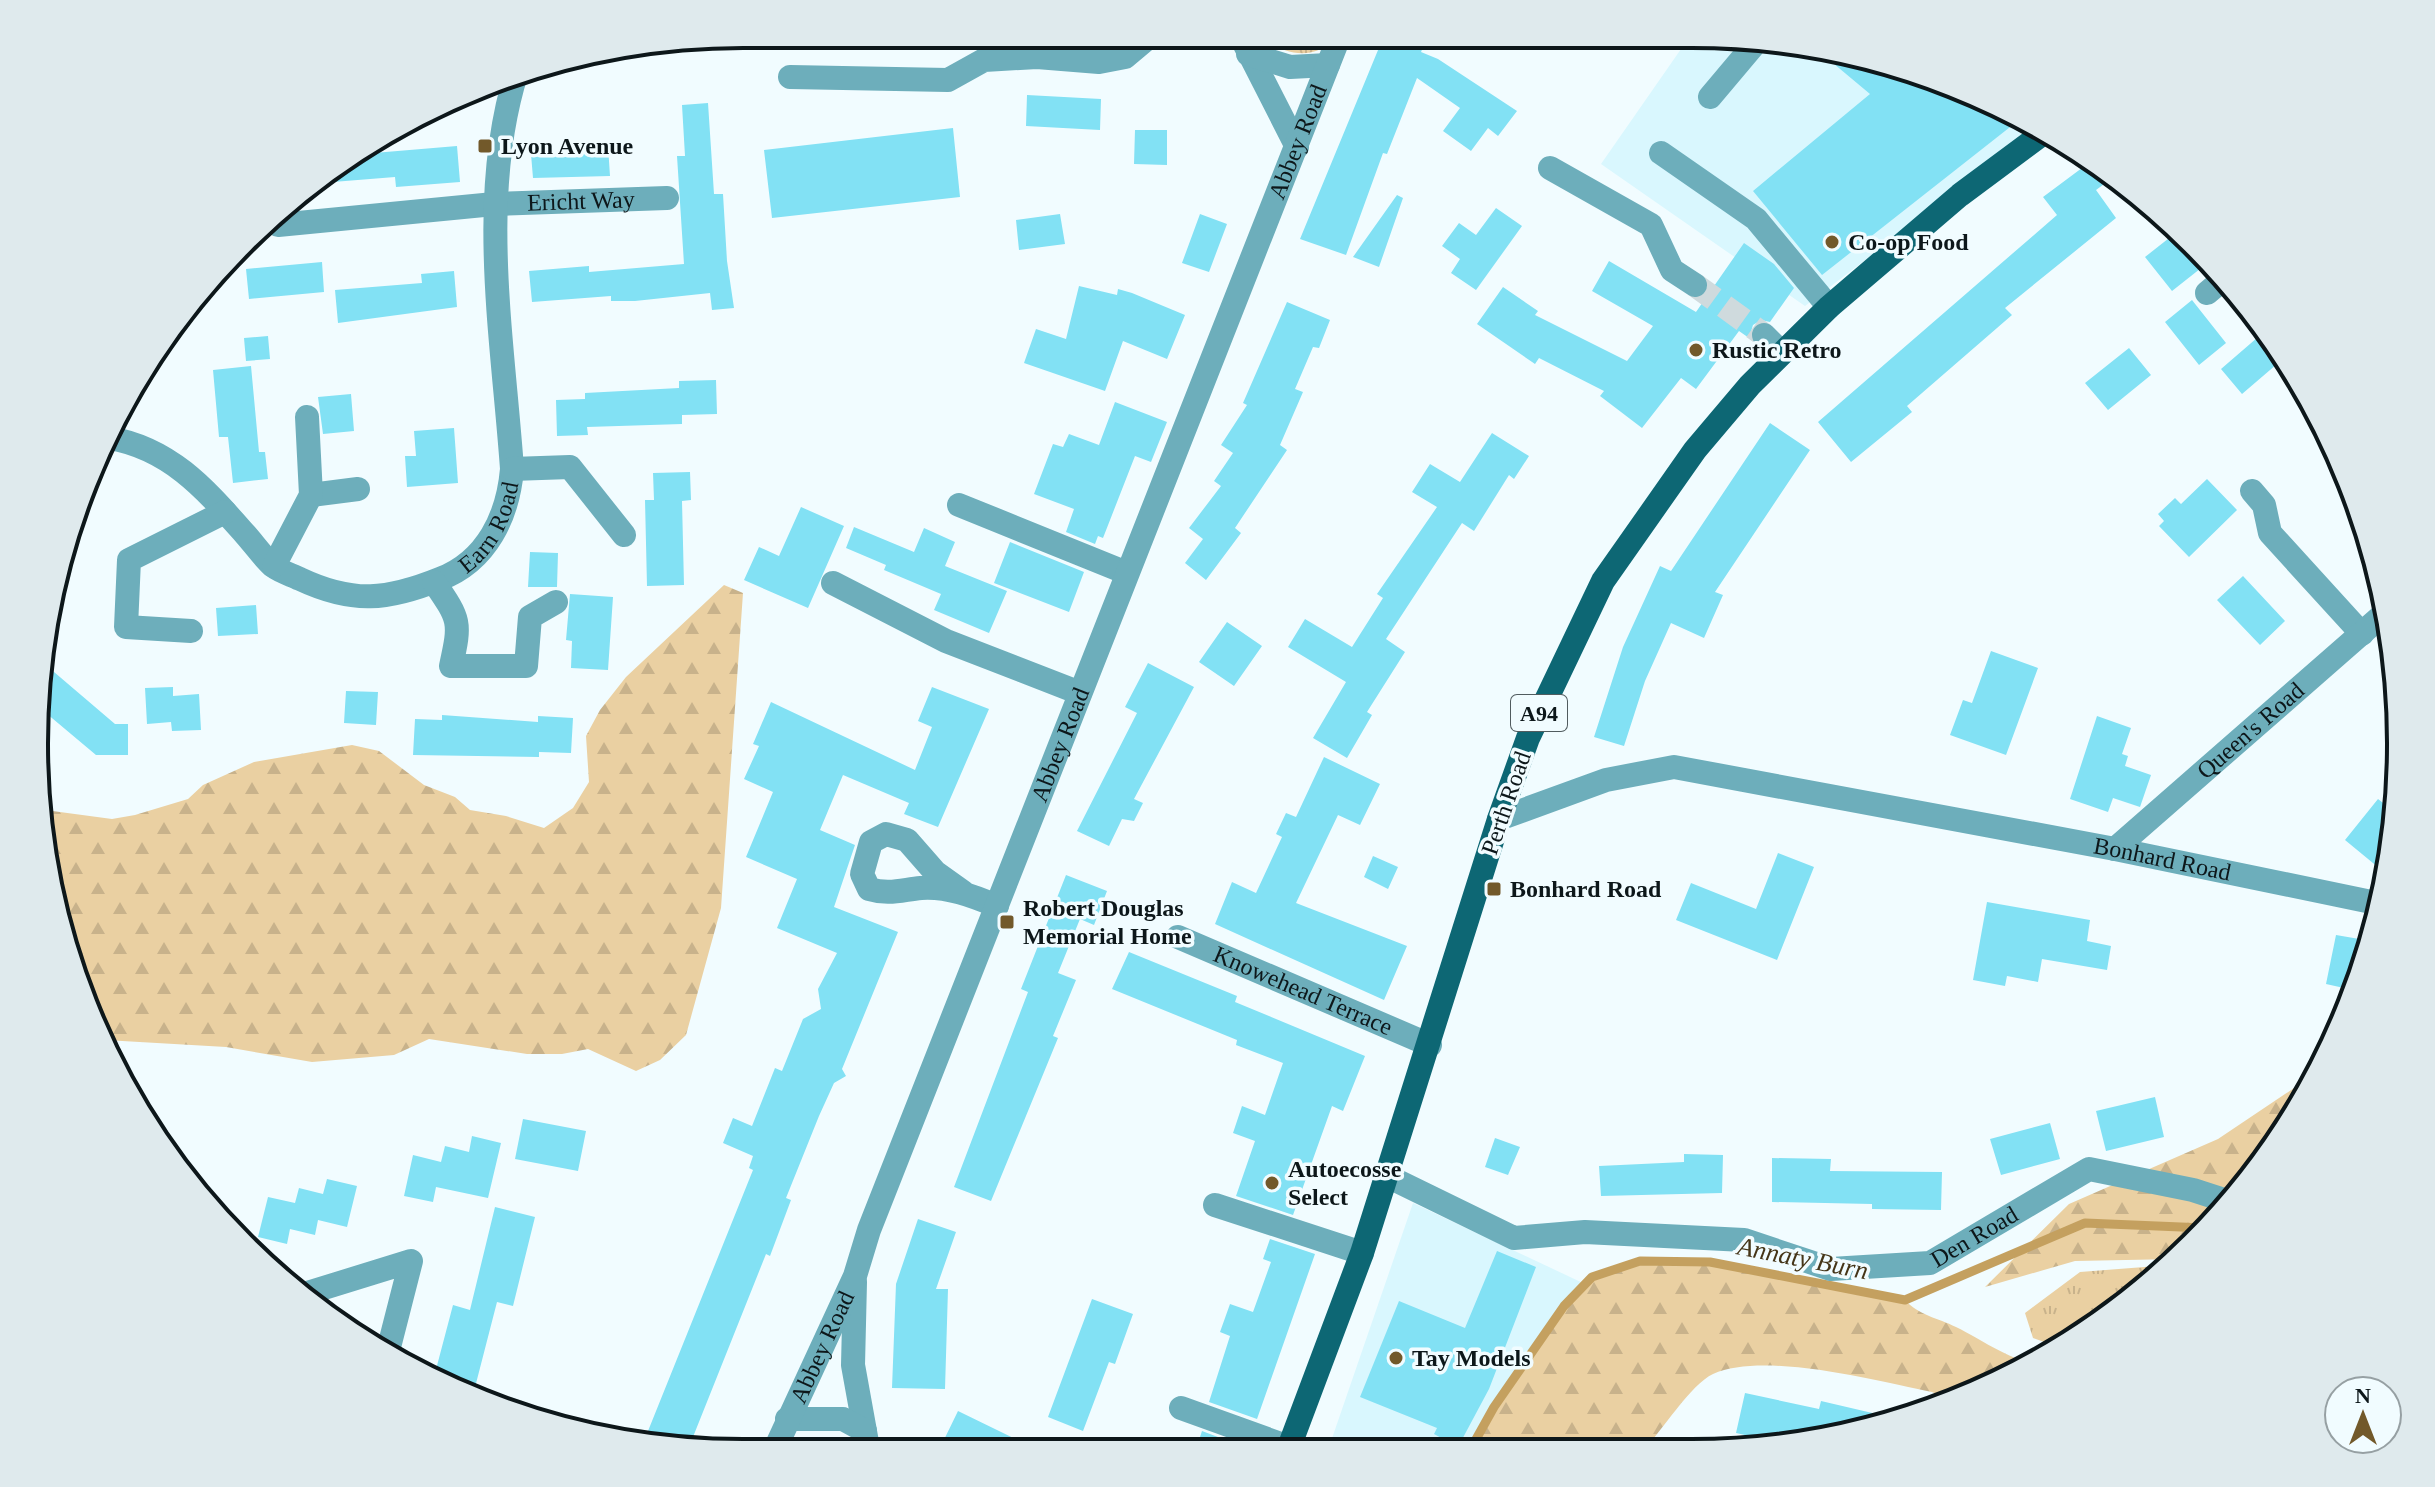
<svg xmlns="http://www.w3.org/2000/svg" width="2435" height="1487" viewBox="0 0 2435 1487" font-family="Georgia,serif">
	<defs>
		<pattern id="grass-tufts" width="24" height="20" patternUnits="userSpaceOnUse" patternTransform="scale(2)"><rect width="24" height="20" fill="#ead0a2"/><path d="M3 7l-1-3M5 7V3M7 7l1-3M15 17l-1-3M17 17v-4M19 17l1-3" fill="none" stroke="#c8b28b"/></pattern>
		<pattern id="forest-firs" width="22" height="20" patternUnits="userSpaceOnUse" patternTransform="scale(2)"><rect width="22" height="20" fill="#ead0a2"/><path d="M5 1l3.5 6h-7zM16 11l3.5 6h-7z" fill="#c8b28b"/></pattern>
	</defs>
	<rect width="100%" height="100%" fill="#f1fcff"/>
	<path fill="#d9f7fe" d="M1688,39L1784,40L1963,88L2035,130L1805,306L1601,164Z
		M1413,1203L1585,1284L1475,1450H1328Z"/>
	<path fill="url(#grass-tufts)" d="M1265,37H1335C1318,61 1282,56 1265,37Z
		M2170,1265L2061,1348L2033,1338L2025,1313L2080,1272Z"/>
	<path fill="url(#forest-firs)" d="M724,585L743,593L721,908L686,1035L660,1060L636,1071L588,1049L562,1054H527L429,1039L394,1055L312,1062L226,1047L105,1040L72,971L45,810L112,819L135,815L188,799L203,785L254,762L352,745L379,751L424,785L455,797L470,810L506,816L544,828L573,808L589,782L586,736L600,710L626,677Z
		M2303,1082L2309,1087L2255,1175L2177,1259L2075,1261L1985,1287L2069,1204L2218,1139Z
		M1640,1261L1710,1262L1905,1300C1918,1315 1938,1318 1956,1327C1984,1341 2000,1354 2032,1364L1948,1399L1932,1392C1876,1381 1765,1351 1713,1374C1691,1384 1661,1432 1643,1451L1470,1450C1491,1413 1560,1296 1592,1276C1605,1268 1626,1266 1640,1261Z"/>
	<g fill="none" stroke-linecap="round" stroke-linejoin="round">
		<path stroke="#c4a05f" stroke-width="9" d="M1470,1450L1494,1407L1564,1306L1592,1277L1640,1261L1710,1262L1905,1300L2085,1223L2205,1228"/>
	</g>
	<path fill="#82e1f4" d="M1383,38H1427L1421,52L1438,59L1517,111L1498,136L1488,128L1471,151L1443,131L1460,108L1417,78L1387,154L1383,153L1346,255L1300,239Z
		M1815,48L1963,88L2019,120L1822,275L1753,191L1870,94Z
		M1027,95L1101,99L1100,130L1026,126Z
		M708,103L714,194H723L727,261L734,308L712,310L710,293L635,301H611V296L532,302L529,271L589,266V272L684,264L677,156H685L682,105Z
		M953,128L960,197L772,218L764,150Z
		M1135,130H1167V165L1134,164Z
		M457,146L460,182L396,187L395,177L308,184L362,154Z
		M608,146L610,176L533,178L531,154Z
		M2090,162L2115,176L2096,190L2116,218L2005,308L2012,315L1907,406L1912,412L1851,462L1818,422L2057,215L2043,197Z
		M1397,195L1403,198L1379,267L1353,257Z
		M1496,208L1522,226L1476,290L1451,273L1460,259L1442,246L1459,223L1476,235Z
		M1060,214L1065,244L1019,250L1016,220Z
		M1200,214L1227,224L1209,272L1182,263Z
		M2178,231L2210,261L2172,291L2145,257Z
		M1744,243L1774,264L1794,288L1770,322L1761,320L1753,325L1749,338L1739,331L1696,389L1681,378L1642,428L1600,396L1604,391L1539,358L1535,364L1477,324L1503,287L1538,311L1535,315L1627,361L1653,326L1592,291L1609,261L1696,312Z
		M322,262L324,292L249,299L246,269Z
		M454,271L457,307L338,323L335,290L422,283L421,274Z
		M1079,286L1117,295L1118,289L1132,293L1185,315L1167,359L1123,341L1105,391L1024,363L1036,329L1066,339Z
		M2192,300L2226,343L2199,365L2165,322Z
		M1287,302L1330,320L1319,348L1313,347L1295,389L1303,392L1280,445L1287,450L1235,528L1241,533L1206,580L1185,563L1203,539L1189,528L1221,486L1214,481L1233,453L1221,445L1247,405L1243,403Z
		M2265,331L2284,358L2242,394L2221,369Z
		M268,336L270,359L246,361L244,338Z
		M2129,348L2151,375L2108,410L2085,383Z
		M251,366L259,452H265L268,479L233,483L228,437H219L213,370Z
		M716,380L717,414L682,415V424L587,427L588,435L557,436L556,400L585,399V393L679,388V381Z
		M351,394L354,431L323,434L318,397Z
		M1115,402L1167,422L1151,462L1135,456L1103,538L1098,536L1095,544L1066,532L1074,509L1034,494L1053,444L1063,447L1069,434L1099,445Z
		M1770,423L1810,450L1715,592L1723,595L1704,638L1671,623L1645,681L1624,746L1594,737L1623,647L1660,566L1671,571Z
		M454,428L458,483L407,487L405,456H416L414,431Z
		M1492,433L1529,456L1514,479L1509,475L1474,531L1462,523L1386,639L1405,652L1367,712L1372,715L1347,758L1313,738L1346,682L1288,647L1305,619L1352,647L1383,598L1377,594L1437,507L1412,492L1430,464L1460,482Z
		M690,472L691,500L682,501L684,585L647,586L645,500H654L653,473Z
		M2207,479L2237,510L2189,557L2159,526L2164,521L2158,514L2175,498L2181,504Z
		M801,507L844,526L808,608L744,580L759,547L779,556Z
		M854,527L914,552L924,528L955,542L945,566L1007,591L989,633L934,610L941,594L884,570L886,565L846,548Z
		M1010,542L1084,572L1069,612L994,583Z
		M530,552L558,553L557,587H528Z
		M2243,576L2285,621L2260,645L2217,600Z
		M570,594L613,597L608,670L571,668L572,641L566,640Z
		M256,605L258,634L218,636L216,608Z
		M1227,622L1262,646L1234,686L1199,662Z
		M1991,651L2038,668L2006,755L1950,735L1963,700L1972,703Z
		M1148,663L1194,687L1134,799L1143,803L1134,821L1122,819L1109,846L1077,831L1137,713L1125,707Z
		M47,666L115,724H128V755H96L40,708Z
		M173,687V696L199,694L201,730L172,731L171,722L147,724L145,688Z
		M932,687L989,709L938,827L904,814L909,803L843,775L820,830L855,845L834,907L898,932L842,1069L846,1076L834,1083L819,1116L786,1198L791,1200L770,1256L766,1254L689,1447H674L646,1436L753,1170L749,1168L753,1156L723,1143L733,1118L752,1126L775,1068L782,1071L803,1019L821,1009L818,989L837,953L777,928L797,879L746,857L773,792L744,779L759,746L753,744L771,702L915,770L932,727L918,721Z
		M346,691L378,692L376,725L344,723Z
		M442,715L538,722V716L573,718L571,753L539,752V757L413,755L415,719L442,720Z
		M2097,716L2131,728L2122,754L2128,756L2125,766L2151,775L2140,807L2113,798L2108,812L2070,799Z
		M1324,757L1380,784L1360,825L1338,815L1296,903L1407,946L1384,1000L1215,924L1232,882L1256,893L1282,837L1276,834L1286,813L1296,817Z
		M2378,799L2396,813L2388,857L2379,868L2345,840Z
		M1778,853L1814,867L1777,960L1676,920L1691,883L1756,909Z
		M1373,856L1398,867L1388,889L1364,877Z
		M1066,875L1107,891L1094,925L1080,919L1058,973L1076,980L1053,1036L1058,1038L991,1201L954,1187L1028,992L1021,989Z
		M1987,902L2090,920L2087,941L2111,946L2107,970L2042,959L2038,982L2007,976L2005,986L1973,980Z
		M2336,935L2371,941L2353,990L2326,984Z
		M1129,952L1237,996L1235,1002L1365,1056L1343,1111L1332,1106L1293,1215L1236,1196L1255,1141L1233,1133L1242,1106L1265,1115L1283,1063L1236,1045L1237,1040L1112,989Z
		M2155,1097L2164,1137L2106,1151L2096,1111Z
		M523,1119L586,1131L578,1171L515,1159Z
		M2050,1123L2060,1159L2001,1175L1990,1139Z
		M472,1136L501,1143L488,1198L436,1187L433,1202L404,1196L413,1155L441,1162L445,1146L469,1152Z
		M1495,1138L1520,1147L1508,1175L1485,1167Z
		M1684,1154L1723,1155L1722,1193L1601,1196L1599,1166L1684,1162Z
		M1772,1158L1831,1159L1830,1171L1942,1172L1941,1210L1872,1209V1204L1772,1202Z
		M327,1179L357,1186L347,1227L318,1220L315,1235L290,1229L287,1244L258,1237L268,1197L295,1203L299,1188L323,1194Z
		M495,1207L535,1217L513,1306L497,1302L472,1399L434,1377L453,1305L470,1310Z
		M918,1219L956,1232L936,1289H948L945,1389L892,1388L896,1284Z
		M1270,1239L1315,1254L1257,1419L1209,1402L1230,1336L1220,1332L1230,1304L1253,1312L1271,1262L1263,1259Z
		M1497,1251L1536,1267L1489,1389L1458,1447L1434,1434L1437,1428L1360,1397L1399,1301L1465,1328Z
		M1092,1299L1133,1314L1115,1364L1109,1362L1083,1431L1048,1417Z
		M1745,1393L1819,1409L1821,1401L1898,1419L1876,1429L1784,1444L1736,1433Z
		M958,1411L1036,1449L940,1448Z
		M1202,1431L1247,1448L1246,1449H1196Z"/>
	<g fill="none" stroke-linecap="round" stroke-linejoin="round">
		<path stroke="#cfdadd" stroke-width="24" stroke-dasharray="24 12" stroke-linecap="butt" d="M1695,285L1764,335"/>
		<g stroke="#6daebb" stroke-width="24">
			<path d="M1241,37L1297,147"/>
			<path d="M1248,54L1290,67L1328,65"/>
			<path d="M790,77L948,80L984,60L1037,57L1099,62L1125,57L1150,36"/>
			<path d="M1710,97L1758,40"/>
			<path d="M1661,153L1756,219L1829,307"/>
			<path d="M1550,168L1651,225L1672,270L1695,285"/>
			<path id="s1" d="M278,225L494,204L667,198"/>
			<path d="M2207,293L2226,277"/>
			<path d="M1764,335L1782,353"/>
			<path id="s2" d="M110,438C171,449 205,489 245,534C254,544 263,557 273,566C281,572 292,575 300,579C353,604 388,600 440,579C487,561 508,516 512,469C503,340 477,196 517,71"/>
			<path d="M512,469L570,467L624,535"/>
			<path d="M2252,491L2264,505L2270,533L2362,634"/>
			<path d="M311,495L358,489"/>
			<path d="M959,505L1127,573"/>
			<path d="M274,566L311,495L307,417"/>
			<path d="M434,582C460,620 461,621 451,666H526L530,617L556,602"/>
			<path d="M833,583L946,641L1080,693"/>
			<path d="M191,631L126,627L129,560L225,512"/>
			<path id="s3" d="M1499,819L1606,780L1674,767L2115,849L2381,904"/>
			<path id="s4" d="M2115,849L2386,612"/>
			<path d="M963,892L935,872L907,840L886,834L871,842L862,874L869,889C889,895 901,890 921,888C947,886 973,896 997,906"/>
			<path id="s5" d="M1178,937L1430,1045"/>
			<path id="s6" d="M1387,1176L1514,1238L1585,1232L1744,1240L1831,1269L1930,1263L2089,1169L2193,1190L2230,1202"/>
			<path d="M1215,1205L1362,1253"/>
			<path d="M855,1282L853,1365L868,1448"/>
			<path d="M301,1295L411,1261L388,1351"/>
			<path d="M1181,1408L1289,1447"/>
			<path d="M787,1419H843L865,1431"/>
			<path id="s7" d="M776,1447L855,1276L869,1230L1339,37"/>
		</g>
		<path stroke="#0d6774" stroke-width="24" d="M1288,1450L1362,1253L1499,819L1528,738L1603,581L1695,450L1750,385L1829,307L1960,195L2042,134"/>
	</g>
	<g fill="#72592a" stroke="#f1fcff" stroke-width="3">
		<rect x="477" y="138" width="16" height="16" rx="4"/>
		<circle cx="1832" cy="242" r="8"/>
		<circle cx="1696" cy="350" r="8"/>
		<rect x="1486" y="881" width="16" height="16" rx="4"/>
		<rect x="999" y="914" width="16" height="16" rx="4"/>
		<circle cx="1272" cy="1183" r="8"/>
		<circle cx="1396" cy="1358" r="8"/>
	</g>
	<g text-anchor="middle" stroke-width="7" stroke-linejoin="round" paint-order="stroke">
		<rect fill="#f1fcff" stroke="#515c5f" stroke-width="2" x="1511" y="695" width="56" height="36" rx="6"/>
		<g font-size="22" font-weight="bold" fill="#0d171a">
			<text x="1539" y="721">A94</text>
		</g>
		<g font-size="24" fill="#0d171a" stroke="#f1fcff">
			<text dy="8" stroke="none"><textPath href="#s7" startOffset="1406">Abbey Road</textPath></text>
			<text dy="8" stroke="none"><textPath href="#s1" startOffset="304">Ericht Way</textPath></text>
			<text dy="8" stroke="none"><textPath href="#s2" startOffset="462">Earn Road</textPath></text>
			<text dy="8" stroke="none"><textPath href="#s4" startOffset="180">Queen's Road</textPath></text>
			<text dy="8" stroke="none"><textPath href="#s7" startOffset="758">Abbey Road</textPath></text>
			<text transform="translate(1506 803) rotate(-71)" y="8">Perth Road</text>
			<text dy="8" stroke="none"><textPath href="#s3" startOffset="680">Bonhard Road</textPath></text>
			<text dy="8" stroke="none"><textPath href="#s5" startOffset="136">Knowehead Terrace</textPath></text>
			<text dy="8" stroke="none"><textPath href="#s6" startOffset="614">Den Road</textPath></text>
			<text dy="8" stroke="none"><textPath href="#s7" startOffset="110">Abbey Road</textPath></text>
		</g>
		<g font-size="24" font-weight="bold" fill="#0d171a" stroke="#f1fcff" text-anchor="start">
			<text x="501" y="154">Lyon Avenue</text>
			<text x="1848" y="250">Co-op Food</text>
			<text x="1712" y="358">Rustic Retro</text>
			<text x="1510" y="897">Bonhard Road</text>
			<text x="1023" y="916">Robert Douglas<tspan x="1023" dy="28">Memorial Home</tspan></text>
			<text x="1288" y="1177">Autoecosse<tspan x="1288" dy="28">Select</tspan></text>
			<text x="1412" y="1366">Tay Models</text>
		</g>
		<g font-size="26" font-style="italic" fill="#453518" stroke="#f1fcff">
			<text transform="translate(1803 1258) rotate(11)" y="9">Annaty Burn</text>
		</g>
	</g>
	<path d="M0 0H2435V1487H0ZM743 48H1692A695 695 0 0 1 2387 743V744A695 695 0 0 1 1692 1439H743A695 695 0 0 1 48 744V743A695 695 0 0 1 743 48Z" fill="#dfeaed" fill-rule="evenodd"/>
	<path fill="none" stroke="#0d171a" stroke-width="4" d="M743 48H1692A695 695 0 0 1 2387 743V744A695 695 0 0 1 1692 1439H743A695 695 0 0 1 48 744V743A695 695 0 0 1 743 48Z"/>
	<g transform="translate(2363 1415)"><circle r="38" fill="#f1fcff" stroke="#96a0a3" stroke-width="2"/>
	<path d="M0-6L14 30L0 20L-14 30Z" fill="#72592a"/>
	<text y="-12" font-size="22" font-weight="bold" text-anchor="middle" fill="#0d171a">N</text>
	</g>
</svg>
